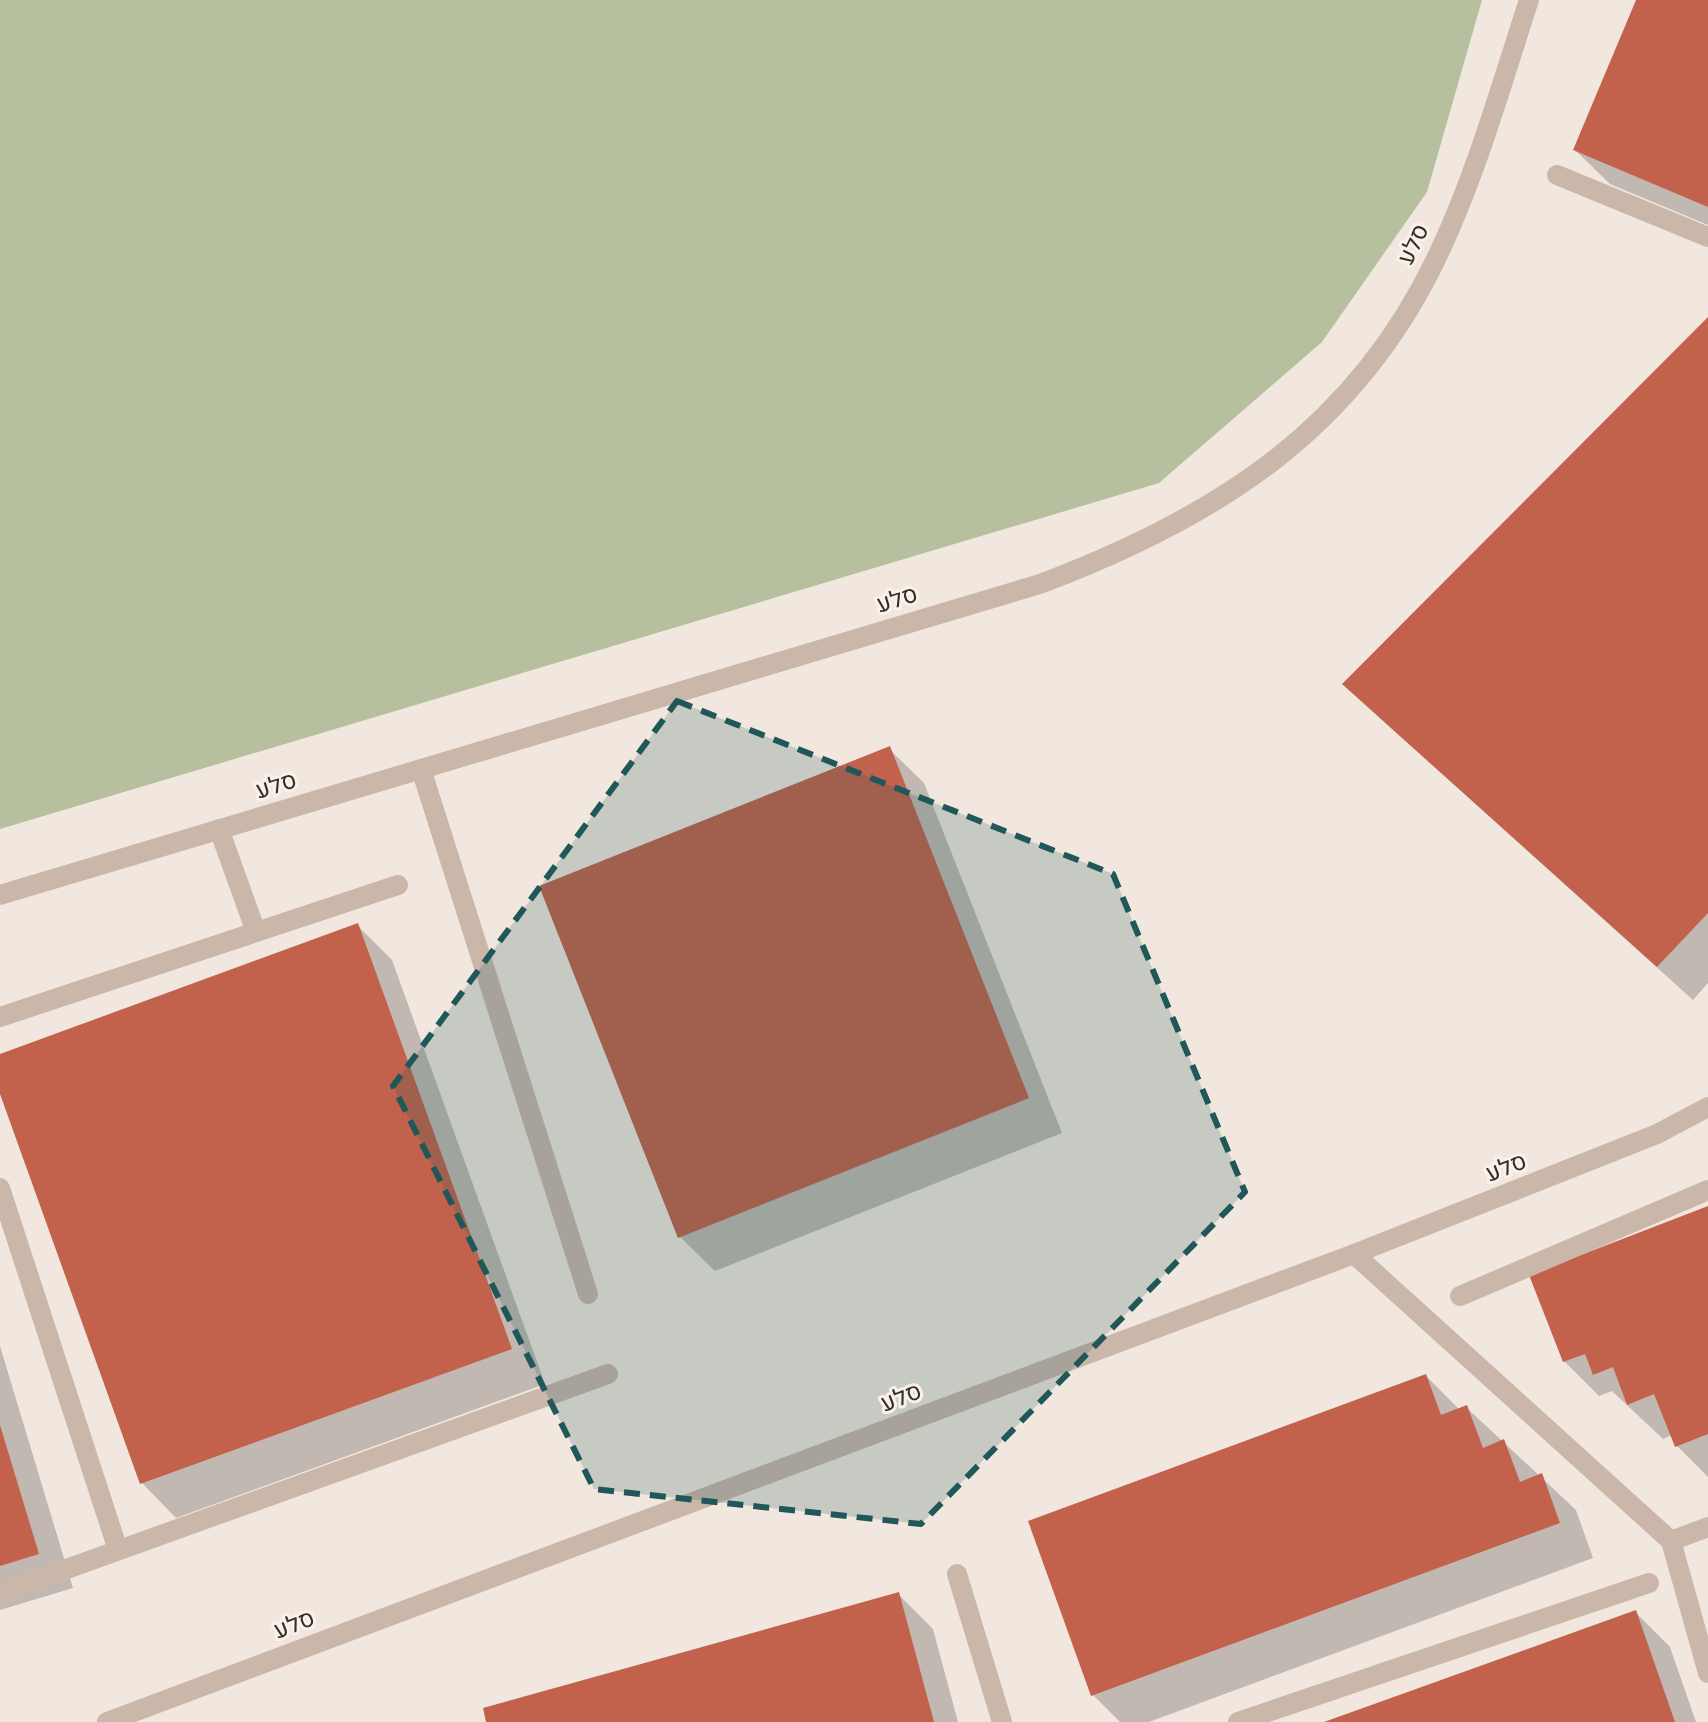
<svg xmlns="http://www.w3.org/2000/svg" width="1708" height="1722" viewBox="0 0 1708 1722" font-family="'Titillium Web',Heebo,sans-serif">
	<rect width="100%" height="100%" fill="#f2e7de"/>
	<path fill="#b7c09e" d="M0,0H1482L1427,192L1322,342L1159,483L0,829Z"/>
	<path fill="#0003" d="M1638,0H1708V225L1610,184L1575,150Z
		M1708,320V983L1693,1000L1380,718L1345,684Z
		M889,749L924,783L1062,1133L715,1271L680,1237Z
		M358,926L392,960L545,1384L176,1518L142,1483L0,1088V1056Z
		M1708,1208V1477L1677,1446L1672,1435L1663,1439L1612,1391L1599,1396L1564,1361Z
		M0,1346L73,1588L0,1610Z
		M1426,1376L1460,1410L1467,1408L1576,1510L1593,1558L1149,1722H1120L1093,1695Z
		M898,1594L933,1629L958,1722H488Z
		M1635,1612L1670,1647L1696,1722H1329Z"/>
	<path fill="#c2624c" d="M1636,0H1708V207L1573,150Z
		M1708,317V913L1657,967L1342,684Z
		M890,746L1029,1098L678,1238L539,886Z
		M358,923L512,1349L140,1484L0,1094V1054Z
		M1708,1206V1434L1675,1447L1654,1394L1627,1405L1613,1367L1593,1375L1585,1354L1563,1362L1529,1275Z
		M1426,1374L1441,1415L1467,1405L1483,1448L1504,1439L1520,1482L1542,1473L1560,1523L1091,1696L1028,1521Z
		M0,1425L39,1554L0,1566Z
		M899,1592L934,1722H486L483,1708Z
		M1636,1610L1675,1722H1324Z"/>
	<g fill="none" stroke-linecap="round" stroke-linejoin="round">
		<path stroke="#cab7aa" stroke-width="20" d="M1557,175L1708,237
			M421,769L588,1294
			M219,829L256,932
			M0,1017L398,885
			M0,1188L118,1550
			M1354,1254L1671,1541L1708,1673
			M1460,1296L1708,1190
			M1671,1541L1708,1527
			M957,1574L1002,1722
			M0,1593L608,1374
			M1238,1722L1649,1583"/>
		<path stroke="#cab7aa" stroke-width="20" d="M0,895L1040,584C1215,518 1354,431 1437,257C1476,175 1501,86 1529,0
			M107,1722L1354,1254L1657,1134L1708,1107"/>
	</g>
	<path fill="#205758" fill-opacity="0.2" stroke="#205758" stroke-width="6" stroke-dasharray="16 10" stroke-linejoin="round" d="M677,701L1113,874L1245,1192L921,1524L594,1489L393,1086Z"/>
	<g text-anchor="middle" stroke-width="6" stroke-linejoin="round" paint-order="stroke">
		<g font-size="24" fill="#372d29" stroke="#f9f2ea">
			<text transform="translate(1413 244) rotate(-64)" y="8">סלע</text>
			<text transform="translate(897 599) rotate(-17)" y="8">סלע</text>
			<text transform="translate(276 785) rotate(-17)" y="8">סלע</text>
			<text transform="translate(1506 1167) rotate(-21)" y="8">סלע</text>
			<text transform="translate(901 1397) rotate(-21)" y="8">סלע</text>
			<text transform="translate(294 1624) rotate(-21)" y="8">סלע</text>
		</g>
	</g>
</svg>
